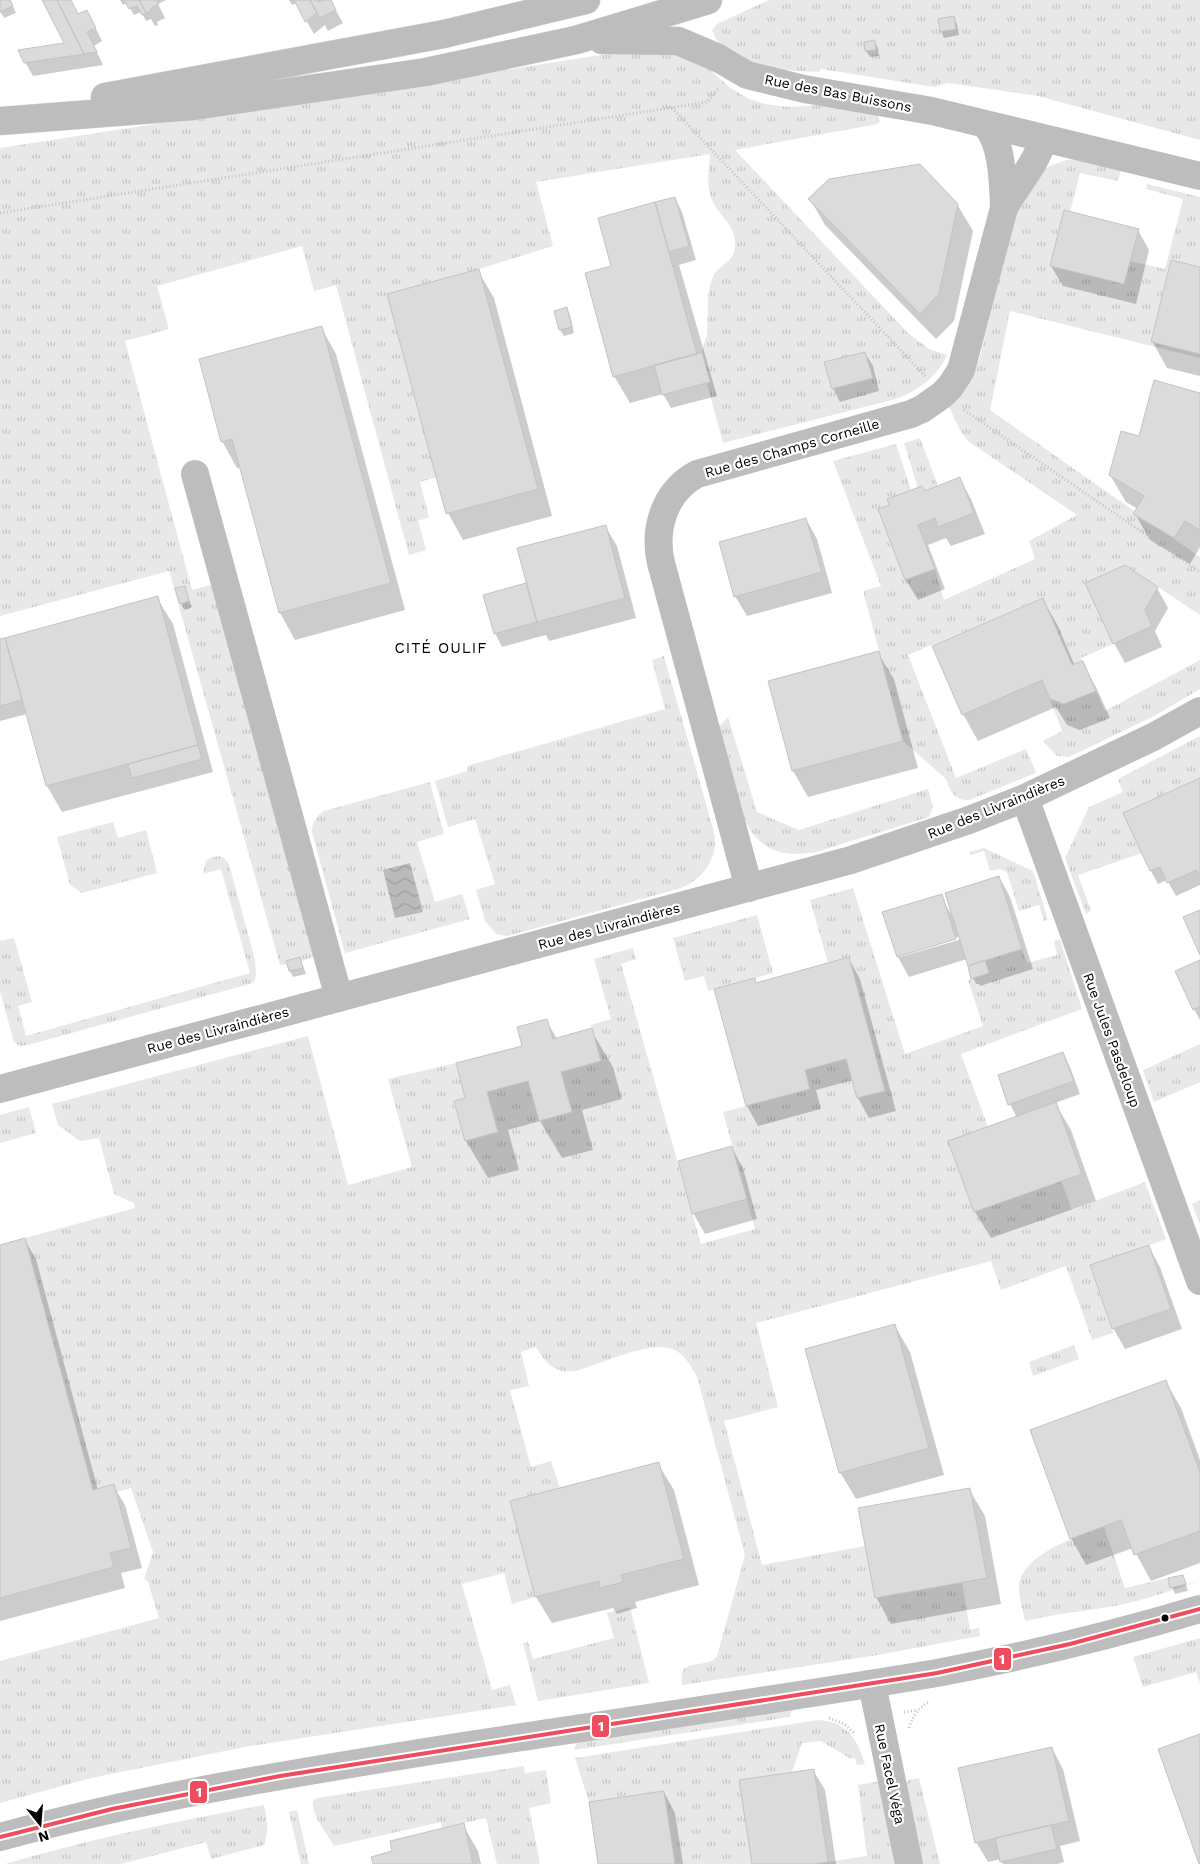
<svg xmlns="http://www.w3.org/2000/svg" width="1200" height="1864" viewBox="0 0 1200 1864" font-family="'Work Sans',sans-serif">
	<defs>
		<pattern id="grass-tufts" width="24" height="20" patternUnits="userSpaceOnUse" patternTransform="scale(1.25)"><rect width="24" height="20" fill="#e8e8e8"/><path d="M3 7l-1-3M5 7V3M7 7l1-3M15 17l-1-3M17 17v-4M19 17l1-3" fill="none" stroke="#c5c5c5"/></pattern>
		<pattern id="water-waves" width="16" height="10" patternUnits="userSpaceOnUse" patternTransform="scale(1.25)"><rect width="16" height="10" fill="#bababa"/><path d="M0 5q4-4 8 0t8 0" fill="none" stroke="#9e9e9e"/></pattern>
	</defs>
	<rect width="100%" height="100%" fill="#fff"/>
	<path fill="url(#grass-tufts)" d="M769,0H1200V140L1038,96L948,83L934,87L821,69L819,72L782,70L749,62L723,47L716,39L712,30L717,24Z
		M663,48L706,66L729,87L749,99L765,104L788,107L820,105L878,115L880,121L878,124L735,150L908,333L929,349L947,355C937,377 919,390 896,399L723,443L707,384L710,382C708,373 702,361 702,352C702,346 706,340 707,334C709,314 705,295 713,277C720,262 736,263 735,243C735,224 719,216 712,200C706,186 709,169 710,154L536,182L553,246L479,269L437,477L420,482L429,517L418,521L426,550L409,555L336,285L314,291L302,246L157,286L169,329L125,341L192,590L214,584L314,957L301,961L300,957L286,961L287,964L280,965L169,571L0,616V148L634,50Z
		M1081,159L1121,169L1118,181L1080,173L1070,212L1064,211L1050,266L1124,284L1130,261L1165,269L1183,199L1146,189L1147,184L1200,197V267L1171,260L1151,341L1200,354V358L1010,311L990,410L1200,557V615L1125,565L1085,583L1113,644L1081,658L1083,661L1072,665L1043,598L908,655L956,778L1026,749L1036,773L969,800C955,801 950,791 946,779L903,741L863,591L881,586L833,461L896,444L911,490L887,499L889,505L878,509L905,580L935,569L944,600L1035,559L1029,541L1077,515L968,441L960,430L949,407L972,375L979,360L1019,203L1045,168L1066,160Z
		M920,438L938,486L925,491L922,486L918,488L904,443Z
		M664,656L714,832C719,856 704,879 681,888L515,934L507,936L496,934L485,921L476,890L495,884L475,819L448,827L435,781L468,771L467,766L665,709L652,660Z
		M1200,660V689L1154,716L1069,757L1057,756L1043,741L1062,731L1050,699L1064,704L1096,691L1105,711Z
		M728,717L757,812L799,830L928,789L933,807L929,817L816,852C782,858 757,850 743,816L719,727Z
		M1200,736V778L1123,813L1142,853L1078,875L1091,911L1086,914L1065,858L1089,807L1123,792L1118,779Z
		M430,782L444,834L417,842L435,902L462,894L470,919L345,953L312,832C312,822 316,816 324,811Z
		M113,822L118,838L146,830L157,873L82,893L70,885L57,837Z
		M984,848L1033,871L1048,920L1044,921L1039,905L1019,911L1007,872L999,869L990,871L984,851L970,855L969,852Z
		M219,856L224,858L229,864L255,960L256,976L253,983L28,1045L20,1046L14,1042L0,991V938L1,941L14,938L32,1002L18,1006L26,1036L250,973L221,869L203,874L206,861L210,858Z
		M853,888L905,1054L983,1026L968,980L989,973L985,960L1022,949L1027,963L1057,955L1054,941L1060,939L1082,1009L961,1054L988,1127L948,1142L974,1212L1061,1181L1072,1210L1145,1182L1166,1239L1090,1266L1113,1333L1092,1340L1066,1266L1001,1290L991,1261L756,1323L778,1407L724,1421L762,1565L865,1546L875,1598L962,1582L970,1630L979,1628L980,1636L872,1656L682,1685C682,1681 681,1676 682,1673C686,1660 709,1668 717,1656L745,1555L697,1377C691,1367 685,1353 672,1349C650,1342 615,1358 594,1365C582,1369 569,1375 557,1369C547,1365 541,1355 536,1347L521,1352L529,1386L510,1390L531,1467L551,1461L560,1488L510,1501L535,1597L512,1604L504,1573L462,1584L492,1690L510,1685L516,1705L250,1746L91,1778L0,1803V1661L159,1618L148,1582L144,1579L153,1552L131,1488L116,1492L113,1484L93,1490L25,1238L135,1208L134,1203L114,1194L99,1138L80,1141L58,1125L52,1104L308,1036L348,1185L412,1167L388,1079L456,1063L465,1098L454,1102L465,1141L498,1132L487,1092L528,1081L539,1121L572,1112L561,1072L601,1061L591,1025L611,1019L594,959L633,948L636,959L621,964L701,1244L755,1229L723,1112L810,1089L805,1070L846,1059L857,1098L885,1091L849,958L828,963L810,900Z
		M757,915L773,973L708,991L704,976L685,981L673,938Z
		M1200,1044V1082L1154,1102L1143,1070Z
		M29,1107L36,1133L0,1143V1115Z
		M1200,1200V1225L1192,1204Z
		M1074,1345L1079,1359L1033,1376L1029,1362Z
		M1104,1527L1125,1588L1168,1578L1170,1588L1200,1581C1168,1591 1135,1604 1102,1608C1076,1612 1051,1615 1025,1621C1023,1610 1019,1598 1019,1587C1020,1555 1079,1535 1104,1527Z
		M630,1607L649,1683L538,1701L523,1643L528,1642L533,1659L614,1638L607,1613Z
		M1200,1638V1683L1196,1672L1143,1687L1133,1657Z
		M792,1710L790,1717L574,1750L577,1742Z
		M818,1720C847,1722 857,1738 865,1764L857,1765L855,1758L851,1759L821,1741L802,1743L792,1772L739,1780L752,1864H675L664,1791L589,1802L575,1758Z
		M524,1766L525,1773L546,1770L551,1803L529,1808L540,1863L537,1864H497L486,1818L442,1828L441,1822L334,1846C327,1833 311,1815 313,1801L317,1798Z
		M919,1778L940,1864H921L903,1784L909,1780Z
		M881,1781L899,1864H815L867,1856L858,1785Z
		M264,1805C267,1817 269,1833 264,1845L211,1859L206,1842L121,1864H5C90,1839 177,1821 264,1805Z
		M297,1810L309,1864H301L289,1812Z"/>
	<path fill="url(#water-waves)" d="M410,863L423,912L395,918L383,870Z"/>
	<path fill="#0003" fill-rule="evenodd" d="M0,0H10L16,13L4,18L0,11Z
		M43,0H71L79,15L94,25L102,41L94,46L103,65L33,76L25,62L66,44Z
		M120,0H166L158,4L165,18L157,22L158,25L155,26L151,19L146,21L141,12L134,15L127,3L123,5Z
		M289,0H330L343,23L328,31L325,25L314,34L296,3L292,5Z
		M953,17L957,24L959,35L944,38L941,31Z
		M875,42L878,48L879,56L870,57L866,51L865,43Z
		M675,198L682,212L696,260L679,265L717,396L671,408L663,394L630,403L614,376L612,267L599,219Z
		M810,199L957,204L973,231L954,321L936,339L825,225Z
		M1138,230L1149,250L1136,304L1063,286L1051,266Z
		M1200,268V376L1167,368L1152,341Z
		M478,271L494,298L552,516L463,540L448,513Z
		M566,309L570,315L574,333L564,336L560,330L555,311Z
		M321,327L336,354L405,610L295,640L280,613L241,467L237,468L222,441Z
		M865,353L873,366L879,391L840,402L833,388Z
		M1200,394V547L1190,564L1150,540L1135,514L1138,509L1126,502L1110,475L1140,437Z
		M960,479L971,499L985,534L951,546L946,538L928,545L945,589L918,600L906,580L879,510Z
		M806,519L817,539L832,593L747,616L735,596Z
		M605,526L617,546L636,618L549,641L546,635L502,647L495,633L526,585L528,590Z
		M184,587L192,607L185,610L181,603Z
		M1157,588L1168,608L1155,631L1162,647L1125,663L1114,643Z
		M157,598L173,624L213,772L62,812L47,786L27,714L0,721V641Z
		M1043,600L1058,626L1075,666L1082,663L1097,689L1110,718L1080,730L1067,725L1056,707L978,741L963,714Z
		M878,653L894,679L918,768L808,797L793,771L769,682Z
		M1200,779V885L1176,896L1167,880L1158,884L1151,871Z
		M999,877L1010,897L1033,969L980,986L979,984H976L973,978L967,959L909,977L898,957L941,896L951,914ZM961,936L962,939L900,957V955Z
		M300,958L306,974L293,977L290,971Z
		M849,959L860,979L896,1111L869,1118L858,1098L853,1080L816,1090L821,1109L758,1126L747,1106L754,980L757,984Z
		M1200,961V1020L1194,1009Z
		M546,1020L557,1039L591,1030L613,1067L622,1099L582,1110L593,1150L562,1158L540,1121L508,1130L519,1170L488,1178L466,1141L467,1099L523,1046Z
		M1063,1053L1070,1067L1080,1094L1055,1103L1071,1130L1096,1201L991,1238L975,1212L950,1142L1017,1118L1010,1104Z
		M732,1148L743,1168L757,1219L705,1234L693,1213Z
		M24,1239L36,1259L98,1490L113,1485L125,1505L142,1568L121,1573L125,1588L0,1621V1246Z
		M1149,1247L1160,1267L1182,1329L1125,1349L1113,1328Z
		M895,1326L910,1352L944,1475L856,1499L840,1472Z
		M1166,1382L1181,1408L1200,1460V1563L1151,1581L1133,1548L1086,1565L1071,1538Z
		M658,1464L674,1490L699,1585L635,1602L637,1608L617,1614L613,1608L552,1623L536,1597L512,1502Z
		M969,1489L985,1516L1001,1604L891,1624L876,1597Z
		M1183,1576L1188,1591L1175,1594L1169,1579Z
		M1052,1748L1063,1769L1080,1841L1060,1846L1064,1862L1057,1864H1003L1001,1859L988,1862L976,1842Z
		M813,1770L825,1790L836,1864H753Z
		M664,1792L675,1813L683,1864H599Z
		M463,1825L478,1851L481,1864H374L394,1852Z"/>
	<path fill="#dbdbdb" stroke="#c3c3c3" d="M0,0H10L13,6L0,12Z
		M42,0H57L84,54L24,63L18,50L64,43Z
		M57,0H71L78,14L87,10L96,28L87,32L97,52L84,54Z
		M124,0H139L146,13L142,15L137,6L129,9Z
		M139,0H156L159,4L150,9L151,11L146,13Z
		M294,0H310L317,13L305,22Z
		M310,0H317L318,2L323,0H331L336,10L320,18Z
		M954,16L956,29L940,32L938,19Z
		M875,40L876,50L865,51L864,42Z
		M920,164L958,204L939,294L920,314L808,199L829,179Z
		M675,197L689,246L669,252L655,202Z
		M655,202L697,354L613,377L585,273L611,266L598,218Z
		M1064,210L1139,229L1124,284L1050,266Z
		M1171,260L1200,267V354L1151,342Z
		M479,269L538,489L446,514L387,294Z
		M567,307L572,327L559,330L554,311Z
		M322,326L391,583L279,613L232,439L221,442L199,359Z
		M702,352L710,382L662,395L654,365Z
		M865,352L873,378L832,389L824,362Z
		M1154,380L1200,393V530L1185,521L1174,538L1133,514L1144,496L1109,475L1121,431L1139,436Z
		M960,477L974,513L938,527L935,518L918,525L935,569L905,580L878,509L889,505L887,499L922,486L925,491Z
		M806,518L822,572L734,597L719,542Z
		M606,525L625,598L537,622L517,548Z
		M1125,565L1158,587L1145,610L1152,626L1113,644L1085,583Z
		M526,583L537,622L494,634L483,595Z
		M185,586L189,601L180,604L175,588Z
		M158,596L198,745L46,786L5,638Z
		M1043,598L1072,665L1083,661L1096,691L1064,704L1050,699L1042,680L962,715L932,646Z
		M5,638L22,700L0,706V639Z
		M879,651L903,741L792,771L768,681Z
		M198,745L202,759L132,778L128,764Z
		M1200,778V876L1197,870L1167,883L1160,867L1150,871L1123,813Z
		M999,876L1022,949L968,966L945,893Z
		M942,894L956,939L897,957L882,912Z
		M1200,910V955L1183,917Z
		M300,957L303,968L289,971L286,961Z
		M849,957L885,1091L857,1098L846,1059L805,1070L810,1089L746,1106L714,989L755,978L756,983Z
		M985,960L989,973L971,979L968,966Z
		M1200,960V1006L1193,1010L1175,971Z
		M547,1019L553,1039L592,1028L601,1061L561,1072L572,1112L539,1121L528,1081L487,1092L498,1132L465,1141L454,1101L465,1098L456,1063L522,1046L517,1027Z
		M1063,1052L1074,1081L1008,1105L998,1075Z
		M1056,1102L1082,1174L974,1212L948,1141Z
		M732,1146L747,1199L692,1214L678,1161Z
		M25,1238L93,1490L114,1484L131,1548L110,1553L114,1567L0,1598V1245Z
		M1149,1245L1171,1309L1112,1329L1090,1265Z
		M895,1324L929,1448L839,1473L805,1349Z
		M1166,1380L1200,1472V1531L1134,1555L1121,1520L1070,1539L1030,1430Z
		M659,1462L684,1559L621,1575L623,1582L600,1588L599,1581L535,1597L510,1501Z
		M970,1488L987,1578L875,1598L858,1508Z
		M1183,1575L1186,1584L1170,1588L1168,1578Z
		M1200,1734V1864H1199L1158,1749Z
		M1052,1747L1069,1821L975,1843L958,1768Z
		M814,1769L828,1862L815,1864H752L739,1780Z
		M664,1791L675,1864H598L589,1802Z
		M464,1823L473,1864H373L371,1857L392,1851L390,1841Z
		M1051,1825L1057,1849L1000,1862L995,1838Z"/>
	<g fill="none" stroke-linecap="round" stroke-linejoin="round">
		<defs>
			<path id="major" d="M602,40L678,41L718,58
				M105,97L444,34L586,0
				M0,121L194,106L426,72L576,40L708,0"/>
		</defs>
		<use href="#major" stroke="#dbdbdb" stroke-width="29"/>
		<path stroke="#c2c2c2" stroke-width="3" stroke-dasharray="1 2.5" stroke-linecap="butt" d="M672,108L925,376
			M0,213L707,102L719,88
			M964,410L1200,572
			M904,1712L918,1710
			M829,1718L844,1724L855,1734
			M909,1728C913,1716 918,1708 929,1702"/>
		<path stroke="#bdbdbd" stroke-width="28" d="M718,58L747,75L804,89L932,111L1200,176
			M985,124C1003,143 1003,183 1004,208
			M195,474L339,998
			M1025,798L1200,1281
			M749,888L661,563C653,528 665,491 697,474L911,414L922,409L942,395L950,387L961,370L1004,208C1016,185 1037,164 1043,138
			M0,1089L851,860L969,820L1025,798L1153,737L1200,711
			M872,1684L909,1864
			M0,1837C148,1796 299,1772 450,1748C612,1723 775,1700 937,1673C1026,1656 1114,1635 1200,1609"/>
		<use href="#major" stroke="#bdbdbd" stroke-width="28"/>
		<defs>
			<path id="bus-1" d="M0,1837L112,1809L280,1776L937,1673L1070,1644L1200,1609"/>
		</defs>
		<use href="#bus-1" stroke="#fff" stroke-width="8"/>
		<use href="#bus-1" stroke="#ef4d5e" stroke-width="4"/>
	</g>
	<circle fill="#000" stroke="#fff" stroke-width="2" cx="1165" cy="1618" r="4.5"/>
	<g text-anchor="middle" stroke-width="4.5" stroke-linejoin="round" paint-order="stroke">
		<g font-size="14" fill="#000" stroke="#fff">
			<text transform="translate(838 93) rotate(11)" y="5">Rue des Bas Buissons</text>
			<text transform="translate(792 448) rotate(-16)" y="5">Rue des Champs Corneille</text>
			<text transform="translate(996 807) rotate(-22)" y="5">Rue des Livraindières</text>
			<text transform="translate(609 926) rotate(-15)" y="5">Rue des Livraindières</text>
			<text transform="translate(218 1030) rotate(-15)" y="5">Rue des Livraindières</text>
			<text transform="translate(1112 1040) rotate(70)" y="5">Rue Jules Pasdeloup</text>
			<text transform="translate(890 1774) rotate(78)" y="5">Rue Facel Véga</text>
		</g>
		<g font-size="15" letter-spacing="1" fill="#000" stroke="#fff">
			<text x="441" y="653">CITÉ OULIF</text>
		</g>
	</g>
	<g stroke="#fff" stroke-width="2">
		<rect x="993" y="1647" width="19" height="24" rx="5" fill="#ef4d5e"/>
		<rect x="591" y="1714" width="19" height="24" rx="5" fill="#ef4d5e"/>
		<rect x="189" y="1780" width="19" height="24" rx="5" fill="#ef4d5e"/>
	</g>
	<g font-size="14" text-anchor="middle" font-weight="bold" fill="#fff">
		<text x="1002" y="1664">1</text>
		<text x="601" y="1731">1</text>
		<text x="199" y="1797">1</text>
	</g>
	<g transform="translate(40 1824) rotate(163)" stroke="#ffffff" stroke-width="4" paint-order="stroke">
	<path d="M0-4L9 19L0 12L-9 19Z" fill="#000000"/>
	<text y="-8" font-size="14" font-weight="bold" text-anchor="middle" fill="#000000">N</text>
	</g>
</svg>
